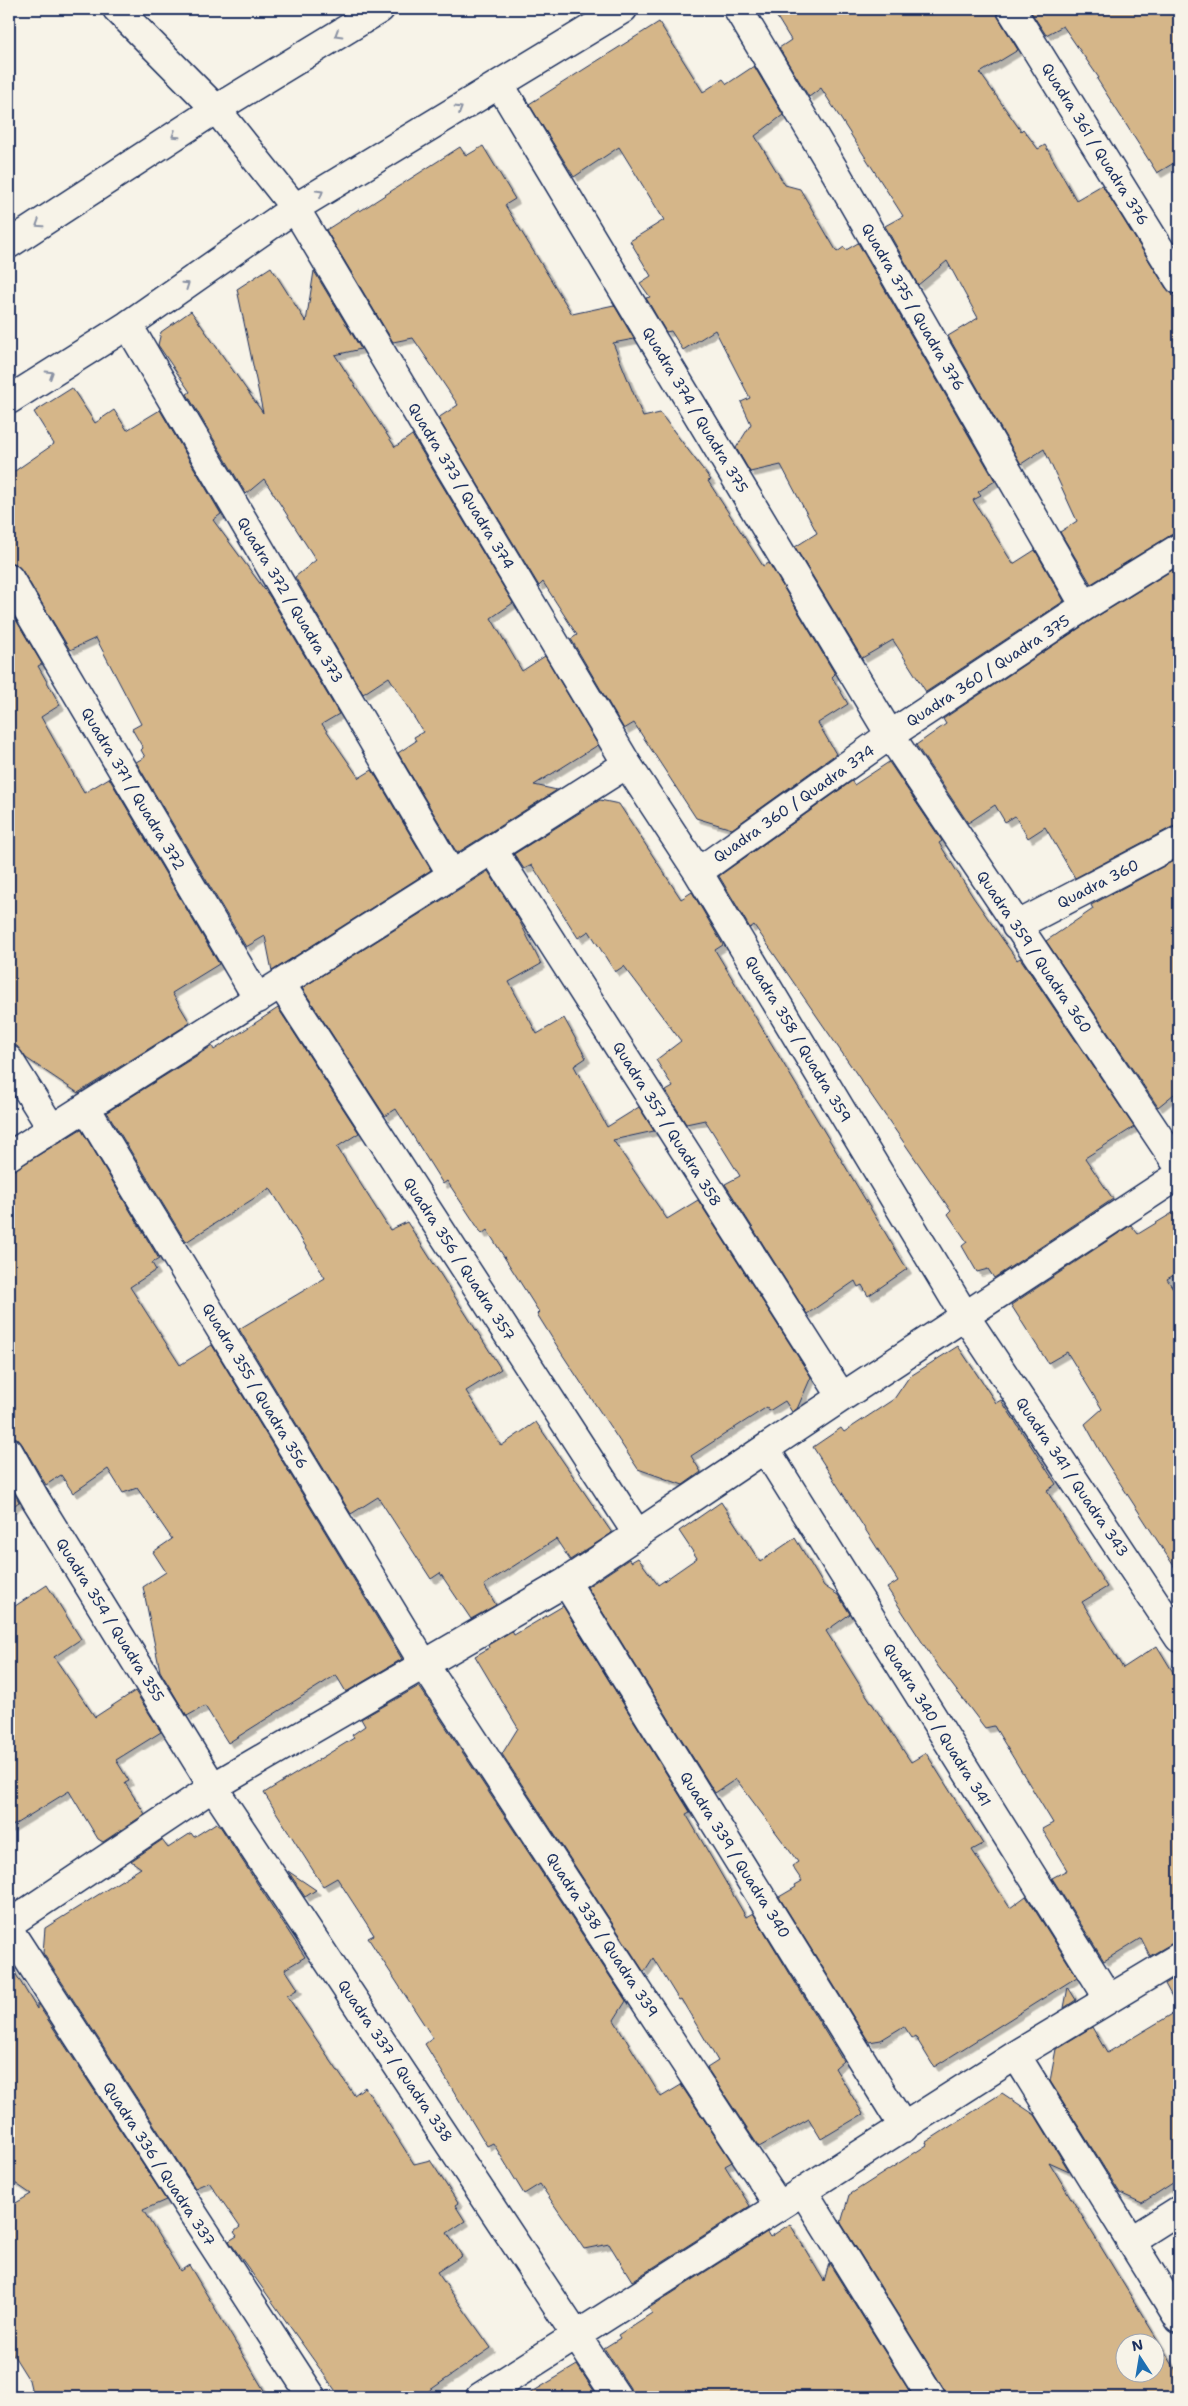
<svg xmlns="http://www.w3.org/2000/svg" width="1188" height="2406" viewBox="0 0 1188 2406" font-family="'Shantell Sans',sans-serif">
	<defs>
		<filter id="shadow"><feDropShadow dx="4.5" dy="4.5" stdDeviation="0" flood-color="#0004"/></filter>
	</defs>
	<rect width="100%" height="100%" fill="#f7f3e8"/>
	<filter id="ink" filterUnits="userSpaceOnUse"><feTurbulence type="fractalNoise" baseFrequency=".02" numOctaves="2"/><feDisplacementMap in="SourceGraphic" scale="10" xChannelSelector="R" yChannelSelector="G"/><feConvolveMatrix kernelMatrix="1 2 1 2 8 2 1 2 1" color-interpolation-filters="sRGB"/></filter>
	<g filter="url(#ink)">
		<path fill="#d5b689" stroke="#1b2f5e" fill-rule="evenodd" filter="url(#shadow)" d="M772,9H995L998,17L1018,50L980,73L1021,131L1023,129L1038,149L1045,145L1076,200L1102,185L1166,288L1171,293L1179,296V532L1171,535L1091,584L1060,532L1077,521L1044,449L1021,464L948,336L978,318L947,261L918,285L885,226L903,216L821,88L809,97L779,48L791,40Z
			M1029,9H1179V160L1157,173L1097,79L1099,78L1063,26L1046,35Z
			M659,22L703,92L723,79L727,84L754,66L783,115L755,136L785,185L800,189L837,252L844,247L846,250L858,243L995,481L978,492L981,496L973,500L1013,564L1035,550L1064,601L926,692L893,640L862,658L795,547L817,533L781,465L750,472L736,448L751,424L741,402L750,398L715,330L683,350L671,331L666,332L646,298L650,297L640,283L651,276L630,241L664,220L619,147L574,177L529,104Z
			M483,146L515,199L505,205L572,314L614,305L634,339L613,343L643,417L660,413L711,480L708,481L763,566L769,563L835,674L832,677L848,704L818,723L836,754L732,829L696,818L634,723L624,729L571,639L577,635L543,582L539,586L438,418L458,405L413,338L393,342L326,230L359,209L360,211L460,147L466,156Z
			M271,267L306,322L314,271L361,349L335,355L395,447L412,435L513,603L491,618L522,671L545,656L598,745L534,785L557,790L457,853L398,753L416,741L414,737L423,732L389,677L363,694L295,577L316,560L264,479L246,494L187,394L190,392L158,345L161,332L191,311L263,413L237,289Z
			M72,388L95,423L114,410L127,430L160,410L221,514L213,520L270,597L339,714L322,724L359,778L372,770L431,870L272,971L265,936L246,947L136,762L145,757L141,750L143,748L132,729L141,724L96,638L70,650L22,570L16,564L9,562V475L54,444L34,412Z
			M1179,566V825L1172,827L1075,878L1045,827L1028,838L1015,816L1005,822L995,805L968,823L916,745L946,724L943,719L1093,619Z
			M9,608L42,664L38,666L60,705L41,717L84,793L109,778L219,964L172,993L190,1023L78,1093L26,1058L17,1046L9,1044Z
			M889,762L942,841L939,843L973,897L1017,960L1020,958L1134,1127L1085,1158L1113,1199L994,1278L988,1269L977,1272L962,1246L967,1242L948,1214L951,1211L754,925L750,928L719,876L852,781L854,785Z
			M600,800L619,804L681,899L692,892L723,945L715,950L907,1269L868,1296L862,1285L858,1287L855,1281L807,1314L725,1184L740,1176L705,1120L686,1124L666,1091L673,1087L656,1060L681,1041L624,966L615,972L589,931L578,938L532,865L524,869L514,854Z
			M1179,858V1090L1158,1107L1046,941L1093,909L1091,905Z
			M488,871L519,920L541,964L509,982L537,1034L564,1018L586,1058L574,1066L607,1127L639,1107L654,1131L613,1140L667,1219L698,1200L811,1377L797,1409L792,1412L785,1401L769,1411L767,1407L691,1456L701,1472L683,1485L638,1469L562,1354L537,1314L539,1312L487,1230L482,1234L447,1181L443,1184L396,1109L385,1116L302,988Z
			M278,1008L359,1133L337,1147L390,1230L407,1222L501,1369L466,1391L501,1446L536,1422L612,1533L570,1560L556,1539L484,1585L496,1605L471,1619L440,1573L431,1579L378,1497L351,1514L239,1329L325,1278L270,1188L186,1242L107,1112L212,1046L214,1050Z
			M81,1129L159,1259L152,1263L156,1270L130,1287L180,1365L212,1345L402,1659L346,1692L336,1675L228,1743L205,1706L187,1716L160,1671L143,1587L166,1572L153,1552L172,1539L137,1488L123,1493L108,1469L73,1493L61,1475L46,1485L22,1444L17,1438L9,1436V1173Z
			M1179,1209V1272L1167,1279L1179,1297V1574L1105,1460L1085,1424L1102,1409L1067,1352L1048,1363L1011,1305L1131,1225L1138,1234Z
			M958,1346L996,1403L1001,1400L1056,1484L1047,1491L1107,1587L1082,1602L1123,1668L1157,1646L1179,1682V1941L1171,1944L1150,1956L1141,1938L1104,1961L1052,1878L1067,1870L1042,1829L1053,1823L994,1726L985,1728L937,1665L887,1588L898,1581L813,1447L841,1428L844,1432L894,1399L909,1377Z
			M9,1483L19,1502L9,1509Z
			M721,1502L760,1562L795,1538L824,1586L838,1595L850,1614L826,1631L861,1687L911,1762L926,1753L983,1844L972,1850L1010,1908L1026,1896L1077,1977L934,2067L915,2036L912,2038L904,2026L881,2040L869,2042L779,1897L796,1887L795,1885L802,1881L792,1866L798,1862L736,1779L715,1793L587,1587L629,1559L631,1562L638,1558L658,1585L697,1558L679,1531Z
			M47,1585L81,1639L54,1657L95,1717L135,1691L161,1732L116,1760L129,1781L125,1783L145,1814L103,1842L98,1839L69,1791L9,1828V1610Z
			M563,1606L690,1812L686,1814L746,1917L753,1913L843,2061L835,2068L863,2114L821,2139L809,2119L759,2147L707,2068L718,2061L681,1999L679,2000L653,1958L644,1972L502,1754L518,1728L475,1656L489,1648L488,1645L512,1631L514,1635Z
			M419,1686L626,2001L614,2020L661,2097L681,2085L732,2162L725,2166L750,2206L632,2281L609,2244L584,2249L540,2184L524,2194L493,2143L487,2146L425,2044L433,2038L368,1938L374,1935L337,1878L323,1886L264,1793L354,1738L352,1735L365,1726L361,1719Z
			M216,1823L220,1826L305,1957L285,1969L298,1989L287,1996L354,2095L365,2087L414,2164L430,2160L458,2203L455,2205L465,2221L447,2233L462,2256L437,2272L491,2348L420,2397H340L229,2241L237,2236L234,2232L240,2227L209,2182L195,2188L43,1953L45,1928L141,1868L131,1861L162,1840L168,1848L191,1833L194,1837Z
			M288,1871L316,1890L305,1897Z
			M9,1963L37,2009V2003L166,2200L143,2210L180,2271L189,2265L268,2397H33L29,2380L9,2348V2207L31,2194L9,2179Z
			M1179,1975V2010L1165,1984Z
			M1068,1987L1076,2000L1064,2008Z
			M1179,2010V2179L1142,2203L1120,2193L1050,2081L1056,2049L1092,2027L1107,2053Z
			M1002,2093L1035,2115L1069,2171L1049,2162L1179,2375V2397H946L944,2389L841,2223L849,2195L927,2145L926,2142ZM1126,2344H1156V2374H1126Z
			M790,2224L824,2281L829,2263L913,2397H632L630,2388L604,2348L620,2338L618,2335L652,2313L649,2308L767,2232L770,2237Z
			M577,2365L598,2397H524Z"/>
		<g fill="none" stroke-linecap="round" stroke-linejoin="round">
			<defs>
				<path id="minor" d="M117,9L216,109L295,208L627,764L698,872L965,1316L1179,1638
					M738,9L836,173L1085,606
					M1011,9L1179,280
					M500,85L890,735L1179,1167
					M9,244L216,109L380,9
					M128,325L452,875
					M9,400L128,325L295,208L623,9
					M9,578L258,999
					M493,850L842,1397
					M698,872L890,735L1085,606L1179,548
					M1016,926L1179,841
					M281,984L638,1535
					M9,1060L52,1129
					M86,1108L424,1664L779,2206
					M9,1156L627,764
					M766,1450L1109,1999
					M9,1452L36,1500L213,1787L617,2397
					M566,1582L904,2128
					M9,1924L213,1787L566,1582L842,1397L1179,1175
					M9,1930L312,2397
					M1016,2055L1179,2319
					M803,2191L931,2397
					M1130,2241L1179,2210
					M480,2397L1016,2055L1179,1957"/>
			</defs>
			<use href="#minor" stroke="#1b2f5e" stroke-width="31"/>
			<use href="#minor" stroke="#f7f3e8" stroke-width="28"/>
		</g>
		<defs><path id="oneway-chevron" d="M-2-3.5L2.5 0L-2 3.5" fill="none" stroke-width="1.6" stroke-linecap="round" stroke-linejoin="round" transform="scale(1.25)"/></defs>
		<g stroke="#8991a3">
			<use href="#oneway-chevron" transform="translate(338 34) rotate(149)"/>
			<use href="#oneway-chevron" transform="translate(459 109) rotate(-31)"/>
			<use href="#oneway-chevron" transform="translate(175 135) rotate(147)"/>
			<use href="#oneway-chevron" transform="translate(320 193) rotate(-31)"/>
			<use href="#oneway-chevron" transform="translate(39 224) rotate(147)"/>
			<use href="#oneway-chevron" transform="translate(186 285) rotate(-35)"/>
			<use href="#oneway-chevron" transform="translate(50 374) rotate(-32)"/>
		</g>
	</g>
	<g text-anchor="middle" stroke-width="5" stroke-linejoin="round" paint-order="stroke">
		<g font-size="15" fill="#1b2f5e" stroke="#f7f3e8">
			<text transform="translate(1095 144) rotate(58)" y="5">Quadra 361 / Quadra 376</text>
			<text transform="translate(913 307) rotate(60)" y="5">Quadra 375 / Quadra 376</text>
			<text transform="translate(695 410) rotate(59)" y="5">Quadra 374 / Quadra 375</text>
			<text transform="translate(461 486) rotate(59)" y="5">Quadra 373 / Quadra 374</text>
			<text transform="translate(290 600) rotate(59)" y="5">Quadra 372 / Quadra 373</text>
			<text transform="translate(988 671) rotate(-33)" y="5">Quadra 360 / Quadra 375</text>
			<text transform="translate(133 789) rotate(59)" y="5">Quadra 371 / Quadra 372</text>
			<text transform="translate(794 804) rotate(-35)" y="5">Quadra 360 / Quadra 374</text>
			<text transform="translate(1098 884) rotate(-27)" y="5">Quadra 360</text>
			<text transform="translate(1034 952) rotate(56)" y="5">Quadra 359 / Quadra 360</text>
			<text transform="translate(798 1039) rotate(59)" y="5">Quadra 358 / Quadra 359</text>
			<text transform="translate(667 1124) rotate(58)" y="5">Quadra 357 / Quadra 358</text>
			<text transform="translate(459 1259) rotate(57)" y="5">Quadra 356 / Quadra 357</text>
			<text transform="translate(255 1386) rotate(59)" y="5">Quadra 355 / Quadra 356</text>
			<text transform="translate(1072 1477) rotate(56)" y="5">Quadra 341 / Quadra 343</text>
			<text transform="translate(110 1620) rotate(58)" y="5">Quadra 354 / Quadra 355</text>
			<text transform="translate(937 1725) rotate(58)" y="5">Quadra 340 / Quadra 341</text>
			<text transform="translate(735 1855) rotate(58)" y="5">Quadra 339 / Quadra 340</text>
			<text transform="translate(602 1935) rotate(57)" y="5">Quadra 338 / Quadra 339</text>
			<text transform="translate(395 2061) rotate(56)" y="5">Quadra 337 / Quadra 338</text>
			<text transform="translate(159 2164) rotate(57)" y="5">Quadra 336 / Quadra 337</text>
		</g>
	</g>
	<rect width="1188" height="2406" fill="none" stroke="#f7f3e8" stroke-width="30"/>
	<rect x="15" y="15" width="1158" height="2376" fill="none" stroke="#1b2f5e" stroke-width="2" filter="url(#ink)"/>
	<g transform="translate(1140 2358) rotate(348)"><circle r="24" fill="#f7f3e8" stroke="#9fa5b1"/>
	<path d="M0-4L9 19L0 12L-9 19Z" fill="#1f6fb2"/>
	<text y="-8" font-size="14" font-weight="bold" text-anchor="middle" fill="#1b2f5e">N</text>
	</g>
</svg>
